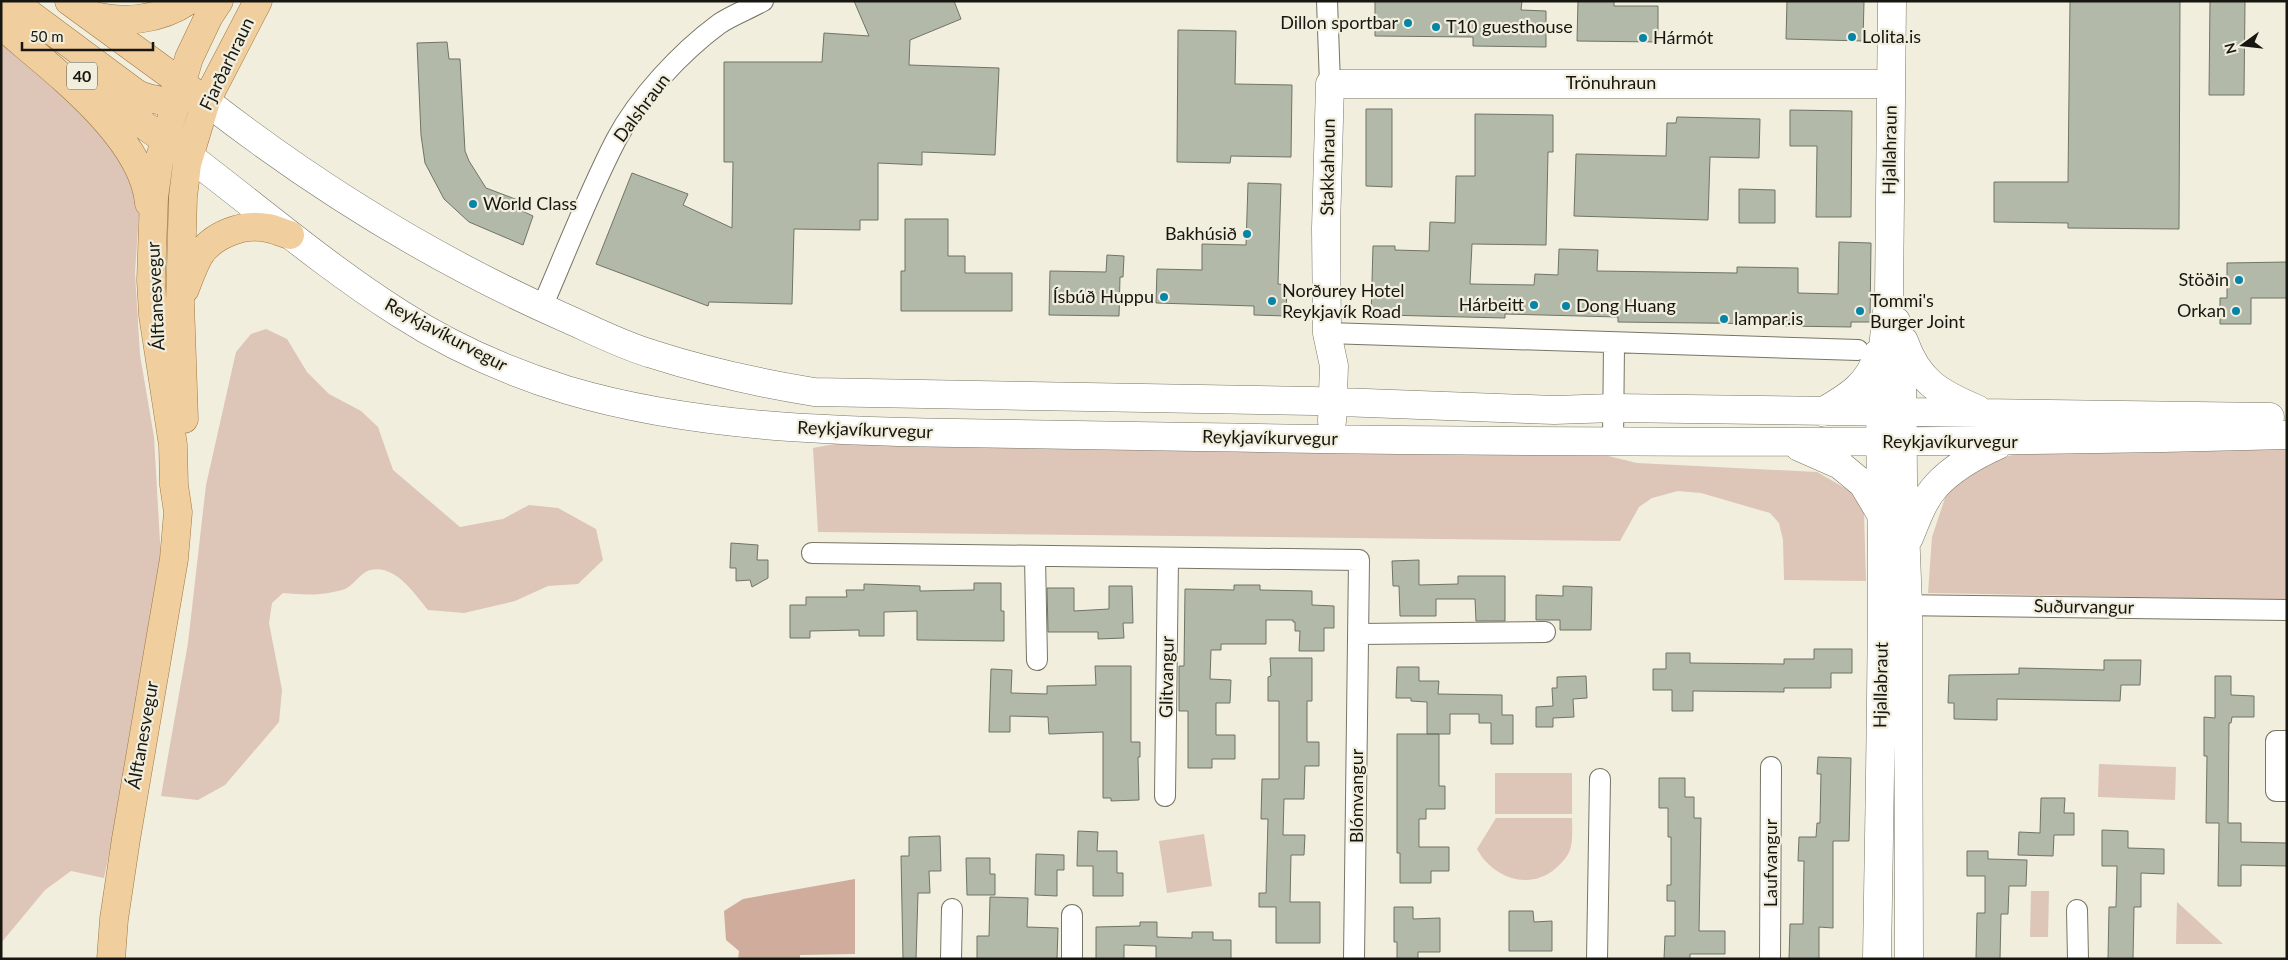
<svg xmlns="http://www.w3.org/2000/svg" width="2288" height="960" viewBox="0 0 2288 960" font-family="Lato,sans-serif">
	<rect width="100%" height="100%" fill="#f1eedd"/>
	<path fill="#ddc5b8" d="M1,36L88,110L124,159L140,198L135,273L140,355L154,437L163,594L104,878L71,871L45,890L1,943Z
		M266,329L287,339L307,372L329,394L361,411L378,427L393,470L460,527L503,519L529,505L558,508L596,529L603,560L578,584L548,586L515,601L464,613L428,610C414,593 395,564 370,570C360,573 354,585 345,589C323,596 305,595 283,593L272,603L269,623L282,690L279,722L225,785L198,800L161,796L188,643L206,485L236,352L251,334Z
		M855,440L1124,443L1608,456L1637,463L1817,472L1850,491L1857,498L1864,513L1866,581L1784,580L1783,540L1779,523L1770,513L1701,493L1678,491L1652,498L1639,507L1620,541L818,532L813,448Z
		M2287,442V600L1928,593L1932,537L1947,492L1960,477L1992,461L2037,448Z
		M2099,764L2176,767L2175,800L2098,797Z
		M1495,773H1572V814H1495Z
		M1496,818H1572C1572,827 1573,837 1571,846C1570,854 1562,863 1556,868C1529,892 1492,877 1477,849Z
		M1204,834L1212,886L1167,893L1159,841Z
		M2031,891H2049L2048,937H2030Z
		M2177,902L2223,944H2176Z"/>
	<path fill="#cfac9b" d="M855,879V954L800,955V959H738L739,951L726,940L724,911L743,899Z"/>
	<path fill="#b3b9a9" stroke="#6f7566" d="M854,1H954L961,19L910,40L909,65L999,68L995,155L922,152V165L878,163V220H860V230L794,229L792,304L709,302L708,306L596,264L632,173L688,194L683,205L732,228L733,162H724V62H822L824,33L869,36Z
		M1375,1H1522L1521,10L1546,11V47L1473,46V37L1375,36Z
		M1578,1H1614V6H1658V42L1577,41Z
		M1787,1H1864L1863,41L1786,39Z
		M2070,1H2180L2179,229L2068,228V223L1994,222V182H2068Z
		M2210,1H2245L2244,95H2209Z
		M1178,30L1236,31L1235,84L1292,85L1291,157L1231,156L1230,163L1177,162Z
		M447,42L449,59H460L465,151L469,161L486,188L523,202L520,210L533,216L523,245L469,222L444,199L425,163L421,135L417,43Z
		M1366,109H1392V187L1366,186Z
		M1790,110L1852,111L1851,217H1816L1817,146H1790Z
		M1475,114L1553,115V152H1548L1546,245L1472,244L1470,284L1534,285L1535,274L1558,275L1559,249L1598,250L1597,271L1737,273V267L1798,268V293L1838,294L1839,242L1871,243L1870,322H1851V327L1784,326V324L1618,322V317L1505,314V318L1384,315V319L1371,318L1373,246H1395V250L1429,251L1430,222L1455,223L1456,176H1475Z
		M1677,117L1760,119L1759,158L1710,157L1708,220L1574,216L1576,154L1666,156L1667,123H1676Z
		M1248,183L1281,184L1278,284L1287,285L1286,316L1254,315V306L1156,303L1157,269L1202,270V244L1246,245Z
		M1739,189L1775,190V223H1739Z
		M905,219H948V256H965V273H1012V311H901V271H905Z
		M1107,255L1124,256L1123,277H1120L1119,316L1049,315L1050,271L1106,272Z
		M2287,262V298H2251V324H2220V298H2227V263Z
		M731,543L758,545L757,560H768V578L752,587L750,580L736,581V568H730Z
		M1419,560V585L1458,584V576H1505V621H1476L1475,599H1436V616H1400L1399,586H1393L1392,561Z
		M974,583H1001V611H1004V641L917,640V611L884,612V636H859V630L810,631V638H790V605H806V597H847L846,590H864V584L920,586V591L974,590Z
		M1234,585H1260V590L1312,591V605L1334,606V628H1324V651H1299L1300,631H1295V622H1293V620H1266V644H1221V650H1211L1210,679L1231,680L1230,703H1216V735H1235V759H1212V768H1188V711H1179V666H1184L1185,589L1234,590Z
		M1109,586H1132L1133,623H1123L1124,638L1098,639V632H1048L1047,588H1074V611L1109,609Z
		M1563,586L1592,587L1591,630H1560V620H1536V595L1563,596Z
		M1814,649H1852V673H1831V688H1784V692L1693,691V711H1672V690H1653V669H1666V653H1690V663L1784,664V659H1814Z
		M1270,658H1312V701H1307V742H1319V766H1305L1304,799H1284L1283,835H1305L1304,855H1291L1290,902H1320V943H1276V907H1259V893H1266L1268,819H1261L1262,779H1279V701H1268V677L1271,676Z
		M2104,660H2141L2140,685H2121L2120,701L1997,699V720L1954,719V703H1948L1949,675L2019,674V668L2104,670Z
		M1095,666H1131V742H1140V757H1138L1139,800L1111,801V798H1103V732L1049,734L1048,717L1010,716V732H989L991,669L1012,670L1011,693L1047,694V686L1096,685Z
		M1397,667H1419V681H1439L1438,694L1502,695V715H1513V744H1491V723H1479V714H1450V734H1427V702L1411,701V698H1396Z
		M1586,676L1587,698L1573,699L1574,717L1553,718V727H1536V707L1553,706L1552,688H1557V677Z
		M2215,676H2231V695L2254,696V717H2232L2231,723H2229L2228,823H2241V842L2287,843V866L2241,865V886H2218L2219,823H2206L2207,756H2204V717L2215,718Z
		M1397,734H1439V786H1445V809H1426V819H1419V847H1449V871H1431V883H1400V853H1397Z
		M1818,757L1851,758L1849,841H1833V928L1819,927V959H1789L1790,924H1803L1804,861H1798L1799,837H1816L1817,823H1820L1821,774H1817Z
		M1659,778H1685V797H1694V818H1701L1699,931H1725V954H1690V959H1664L1665,936H1675V901H1667V885H1671V837H1668V808H1659Z
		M2041,798H2065L2064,813H2074V835H2054L2053,856L2018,855L2019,832L2040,833Z
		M2102,830L2128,831V848L2164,849V874L2141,873V907H2134L2133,959H2108L2109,907H2116L2117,866H2102Z
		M1078,831L1098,832L1097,851H1117V873H1123V896H1093V866H1077Z
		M940,836L941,871H929L930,893H918L916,959H903L901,856H909V837Z
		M1967,851H1988V859L2027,860L2026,886H2009L2008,914H2001L2000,959H1976L1977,913H1985V876H1967Z
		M1036,854L1064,855V870H1057V896L1035,895Z
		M966,858H990V874H995V895H967Z
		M990,897L1028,898L1027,927L1058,928L1057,959H977V936H989Z
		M1394,907H1413V919L1440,918V952H1418V959H1397V942H1394Z
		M1509,911H1533L1534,922L1552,921V951H1509Z
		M1140,922H1157V937L1192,938V932H1213V940H1231V959H1156V946L1124,945V959H1096V927L1140,926Z"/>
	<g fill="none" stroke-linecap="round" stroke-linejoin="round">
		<defs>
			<path id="street" d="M1327,1L1330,84
				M542,307C566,252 588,194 616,140C638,98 681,52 719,24C732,15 749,9 763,1
				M1327,333L1858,350
				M1613,442L1614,344
				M812,553L1359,560L1354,959
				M1035,557L1037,660
				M1894,605L2287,610
				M1358,634L1545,632
				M2287,741H2276V791H2287
				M1165,796L1168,558
				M2077,910L2078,959
				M1072,915V959
				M951,959L952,909
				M1597,959L1600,779
				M1770,959L1771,767"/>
			<path id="secondary" d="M206,101C315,186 435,260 561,316C591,329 621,345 652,354C705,371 759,383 814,392L1313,401L1554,410L1614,408L2270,417
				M189,156C259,209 325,266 399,313C450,346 509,372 567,390C692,427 826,431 956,433C1036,434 1116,436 1196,437C1560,443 1923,445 2287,435
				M1896,321L1902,366L1903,478L1908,605L1909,959
				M1904,341C1918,381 1939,393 1977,409
				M1822,412C1848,397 1870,384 1878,353
				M1332,421L1334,366L1327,333L1326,228L1330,84H1891
				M1799,447L1840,465L1863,484L1882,516
				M1909,538C1916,521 1923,500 1936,486C1953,467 1976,455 1998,445
				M1877,959C1879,827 1882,694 1882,562C1882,474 1875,385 1889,298L1892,1"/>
			<path id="primary" d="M12,1L137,94C155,102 174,103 193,96
				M69,1L195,93
				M91,15C123,24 160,20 188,1
				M1,25C50,68 143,135 149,203
				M88,81L141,123L179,150
				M185,289C189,278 193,267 199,256C212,235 243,223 267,228C275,229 282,233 290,235
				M184,419L180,302L183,197L187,164L206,101L258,1
				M111,959L114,919L126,839L174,559L178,512L174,485L173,445L153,315L151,280L154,197L159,161L189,58L209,16L219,1"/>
		</defs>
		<use href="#street" stroke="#787566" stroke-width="22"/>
		<use href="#secondary" stroke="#787566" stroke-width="29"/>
		<use href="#primary" stroke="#9e7842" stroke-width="29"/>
		<use href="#street" stroke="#fff" stroke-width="20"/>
		<use href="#secondary" stroke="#fff" stroke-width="28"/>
		<use href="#primary" stroke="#f1ce9e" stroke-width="28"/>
	</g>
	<g fill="#0685a9" stroke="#f1eedd" stroke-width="2">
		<circle cx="1408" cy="23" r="5"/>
		<circle cx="1436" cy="27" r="5"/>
		<circle cx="1852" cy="37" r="5"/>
		<circle cx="1643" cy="38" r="5"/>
		<circle cx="473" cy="204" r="5"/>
		<circle cx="1247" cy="234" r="5"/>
		<circle cx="2239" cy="280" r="5"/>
		<circle cx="1164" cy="297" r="5"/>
		<circle cx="1272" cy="301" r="5"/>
		<circle cx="1534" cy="305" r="5"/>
		<circle cx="1566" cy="306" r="5"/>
		<circle cx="1860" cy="311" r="5"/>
		<circle cx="2236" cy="311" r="5"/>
		<circle cx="1724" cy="319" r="5"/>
	</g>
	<g text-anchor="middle" stroke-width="4.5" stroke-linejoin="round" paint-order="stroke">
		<rect fill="#f1eedd" stroke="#58574e" stroke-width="1" x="67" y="62.5" width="30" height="27" rx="4"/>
		<g font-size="16" font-weight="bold" fill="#171610">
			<text x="82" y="82">40</text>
		</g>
		<g font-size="18" fill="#171610" stroke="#f1eedd" text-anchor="start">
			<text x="1398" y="29" text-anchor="end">Dillon sportbar</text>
			<text x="1446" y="33">T10 guesthouse</text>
			<text x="1862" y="43">Lolita.is</text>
			<text x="1653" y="44">Hármót</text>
			<text x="483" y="210">World Class</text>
			<text x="1237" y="240" text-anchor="end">Bakhúsið</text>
			<text x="2229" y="286" text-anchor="end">Stöðin</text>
			<text x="1282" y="297">Norðurey Hotel<tspan x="1282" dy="21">Reykjavík Road</tspan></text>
			<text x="1154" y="303" text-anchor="end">Ísbúð Huppu</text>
			<text x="1870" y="307">Tommi's<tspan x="1870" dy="21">Burger Joint</tspan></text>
			<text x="1524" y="311" text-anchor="end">Hárbeitt</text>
			<text x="1576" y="312">Dong Huang</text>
			<text x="2226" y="317" text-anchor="end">Orkan</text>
			<text x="1734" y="325">lampar.is</text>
		</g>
		<g font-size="18" fill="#171610" stroke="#f1eedd">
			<text transform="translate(227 64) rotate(-64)" y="6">Fjarðarhraun</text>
			<text x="1611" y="89">Trönuhraun</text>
			<text transform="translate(642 108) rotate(-53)" y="6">Dalshraun</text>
			<text transform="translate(1890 150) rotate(-89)" y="6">Hjallahraun</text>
			<text transform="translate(1328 167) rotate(-89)" y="6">Stakkahraun</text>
			<text transform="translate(156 296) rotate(-93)" y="6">Álftanesvegur</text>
			<text transform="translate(446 335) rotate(28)" y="6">Reykjavíkurvegur</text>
			<text transform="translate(865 430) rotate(2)" y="6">Reykjavíkurvegur</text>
			<text transform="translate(1270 438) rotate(1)" y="6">Reykjavíkurvegur</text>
			<text x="1950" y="448">Reykjavíkurvegur</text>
			<text transform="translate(2084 607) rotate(1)" y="6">Suðurvangur</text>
			<text transform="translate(1167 677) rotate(-89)" y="6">Glitvangur</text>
			<text transform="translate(1881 685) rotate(-89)" y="6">Hjallabraut</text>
			<text transform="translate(143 735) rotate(-80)" y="6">Álftanesvegur</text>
			<text transform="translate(1357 796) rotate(-90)" y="6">Blómvangur</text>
			<text transform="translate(1771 863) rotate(-90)" y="6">Laufvangur</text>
		</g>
	</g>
	<rect width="2288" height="960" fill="none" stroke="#171610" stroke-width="5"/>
	<g transform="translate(2243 45) rotate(255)" stroke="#f1eedd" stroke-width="4" paint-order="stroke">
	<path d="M0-4L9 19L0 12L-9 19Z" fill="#171610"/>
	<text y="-8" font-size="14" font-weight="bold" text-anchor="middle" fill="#171610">N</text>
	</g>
	<path d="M22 42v8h131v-8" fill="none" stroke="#171610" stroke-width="2.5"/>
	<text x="30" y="42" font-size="15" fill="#171610" stroke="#f1eedd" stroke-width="4" paint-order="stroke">50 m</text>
</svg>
